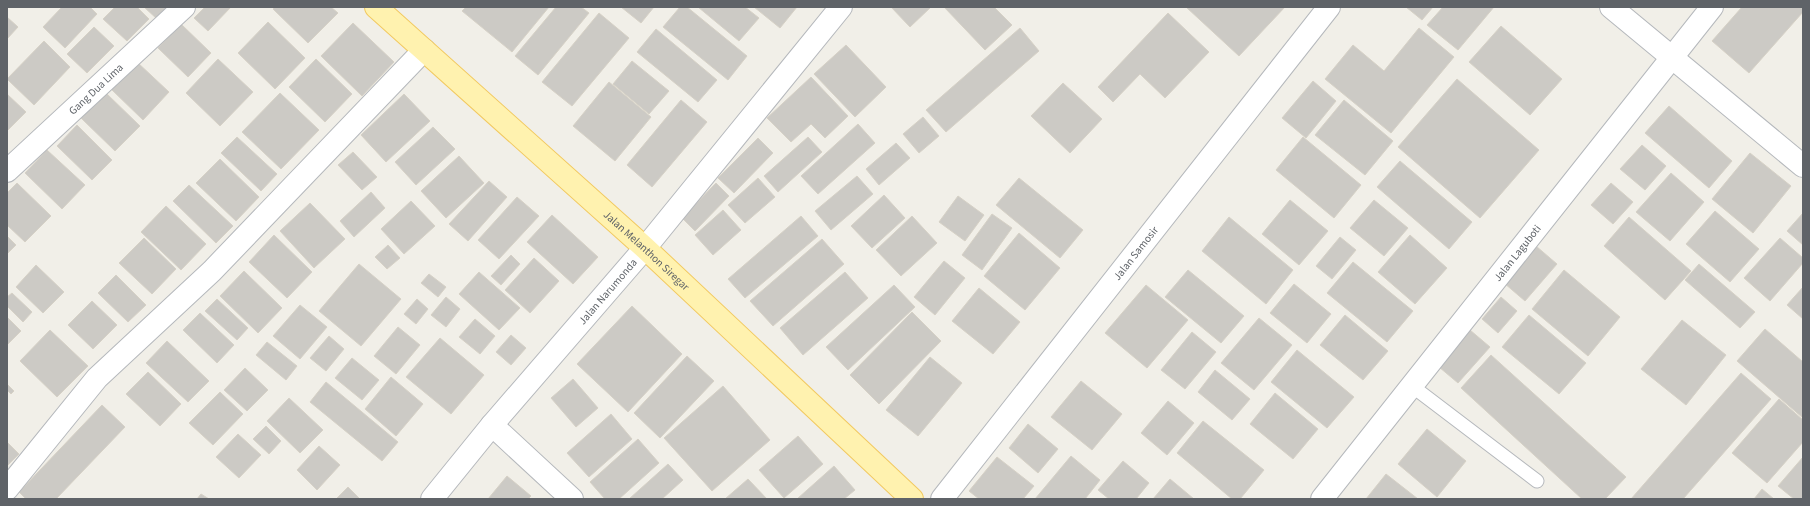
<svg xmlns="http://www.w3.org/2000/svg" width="1810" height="506" viewBox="0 0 1810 506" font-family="'Source Sans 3',sans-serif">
	<rect width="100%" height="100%" fill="#f1efe8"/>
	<path fill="#cccac5" stroke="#d6d1c6" d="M62,7H90L97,14L65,48L43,27Z
		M115,7H137L149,19L127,41L103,19Z
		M144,7H168L157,19Z
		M205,7H231L208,31L194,18Z
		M275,7H331L338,13L308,43L273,9Z
		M466,7H549L512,52L462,11Z
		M556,7H581L589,13L538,75L515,56Z
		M621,7H654L641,23Z
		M680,7H687L747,56L728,80L663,27Z
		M698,7H745L759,18L739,41Z
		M754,7H797L780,28Z
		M891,7H931L910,27Z
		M944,7H994L1012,25L985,50Z
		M1186,7H1285L1239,56Z
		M1406,7H1433L1422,20Z
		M1443,7H1494L1458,50L1427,25Z
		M1742,7H1803V12L1749,73L1712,41Z
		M599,13L629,38L572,106L542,82Z
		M1168,13L1209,52L1165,98L1140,74L1113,102L1098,87Z
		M7,17L18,27L7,39Z
		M268,22L305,58L275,89L238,53Z
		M353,23L394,62L362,96L321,56Z
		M181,24L211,53L188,77L158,48Z
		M1501,26L1562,79L1530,115L1469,62Z
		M94,27L114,46L87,73L67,54Z
		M1020,28L1039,51L946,132L926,110Z
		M1419,28L1454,57L1391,133L1325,79L1353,45L1384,71Z
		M656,29L717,80L698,102L637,52Z
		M44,41L70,67L34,105L7,79Z
		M846,45L886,87L855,117L814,74Z
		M218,59L253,92L220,126L186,93Z
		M316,59L352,94L325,122L289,87Z
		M632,61L669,91L649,114L613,84Z
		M137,62L169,92L143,120L111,89Z
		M811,77L848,116L825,138L811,124L791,142L767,118Z
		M1457,79L1539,150L1480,218L1398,147Z
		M1313,81L1336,101L1306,138L1282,118Z
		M609,82L651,117L615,161L573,126Z
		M1063,83L1102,119L1070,153L1031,116Z
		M106,93L140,126L115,151L81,118Z
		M280,93L319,130L281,169L242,132Z
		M7,94L26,112L7,131Z
		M404,94L430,121L386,162L361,135Z
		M681,100L707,122L652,187L627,165Z
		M1344,100L1393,141L1365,175L1315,135Z
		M1669,106L1732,161L1709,188L1645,133Z
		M923,117L939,136L919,153L903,134Z
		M858,124L875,143L818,194L801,176Z
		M77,125L112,160L92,180L57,146Z
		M433,127L455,149L416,185L395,162Z
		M237,137L277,174L261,191L221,153Z
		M808,137L822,152L778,192L764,176Z
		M1303,137L1361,185L1334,218L1276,170Z
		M758,138L773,153L734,193L718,178Z
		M896,143L910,158L879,185L866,169Z
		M1642,145L1666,166L1645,190L1620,169Z
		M47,150L85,185L62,209L25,173Z
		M353,152L377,177L362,190L338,165Z
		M1750,153L1791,186L1753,233L1712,199Z
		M459,156L484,183L446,218L421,191Z
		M220,159L259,197L236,221L196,183Z
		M1400,161L1472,222L1449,249L1377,187Z
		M1671,173L1704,202L1670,241L1636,212Z
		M857,176L873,194L831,230L815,211Z
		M758,178L775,197L745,223L728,205Z
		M1019,178L1083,230L1060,258L996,205Z
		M489,181L507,197L468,241L449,224Z
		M17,183L51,216L25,242L7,225V193Z
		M716,183L729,196L695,231L682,218Z
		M1611,183L1633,202L1613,224L1591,205Z
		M189,185L233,226L216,243L173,201Z
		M371,192L385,208L354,237L340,221Z
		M884,195L905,218L872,248L851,226Z
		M958,196L984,215L965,241L939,222Z
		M517,197L539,216L499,259L478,240Z
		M1290,200L1328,231L1299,265L1262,234Z
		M1374,200L1408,228L1384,256L1350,228Z
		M411,201L435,226L404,254L381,229Z
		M310,203L345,239L314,268L280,231Z
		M166,206L206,244L181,270L141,232Z
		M723,210L741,230L713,255L695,235Z
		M1715,211L1759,249L1730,282L1686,244Z
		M1803,213V245L1787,231Z
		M992,214L1012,228L982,270L962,255Z
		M552,215L598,257L573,284L527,242Z
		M801,216L818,236L745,298L728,279Z
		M912,216L937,243L901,276L876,250Z
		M1229,217L1293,270L1266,304L1202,251Z
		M1629,217L1691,271L1665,300L1604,246Z
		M1019,233L1060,268L1025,310L984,276Z
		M274,235L312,272L287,298L249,262Z
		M1410,235L1447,268L1415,304L1378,272Z
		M7,236L16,245L7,254Z
		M1340,237L1356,250L1332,279L1316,266Z
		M144,238L176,269L152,294L119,263Z
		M1780,238L1803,258V263L1770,301L1744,278Z
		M822,239L844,264L773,326L750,301Z
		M388,245L400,258L387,269L375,257Z
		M1536,246L1557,264L1525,301L1504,283Z
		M511,255L520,264L501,285L491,276Z
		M534,258L559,281L530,313L505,290Z
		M944,261L965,278L935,315L914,297Z
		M1353,262L1413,311L1387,342L1327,293Z
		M359,264L401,299L361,346L319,311Z
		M1699,264L1755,312L1740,328L1685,280Z
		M36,265L64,292L43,313L16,287Z
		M1188,270L1244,316L1221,343L1165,297Z
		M1564,270L1620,317L1588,356L1532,309Z
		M244,271L282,308L258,333L220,296Z
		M479,272L520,308L499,330L459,294Z
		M845,272L868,298L803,355L780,328Z
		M429,274L446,287L438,297L421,283Z
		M116,275L146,305L128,322L98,293Z
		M1294,284L1331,314L1307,343L1270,313Z
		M894,285L915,307L848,370L826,347Z
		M1146,285L1188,320L1147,368L1105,333Z
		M1803,287V319L1787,305Z
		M979,288L1020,322L993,354L952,321Z
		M12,293L32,312L23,322L7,306V297Z
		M446,297L460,309L446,327L431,315Z
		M1501,297L1517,311L1498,333L1482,319Z
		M217,299L248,328L237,340L205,311Z
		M417,299L428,309L416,324L404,314Z
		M92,301L117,325L93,349L68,325Z
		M300,305L327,327L300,359L273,336Z
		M632,306L682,354L628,412L577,364Z
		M912,312L941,341L879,404L850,375Z
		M200,313L234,345L217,363L183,330Z
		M1345,315L1388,351L1363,380L1320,345Z
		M1529,315L1586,363L1559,394L1502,347Z
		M7,317L21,331L7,345Z
		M1259,318L1292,345L1254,390L1221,363Z
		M475,319L495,336L480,354L459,337Z
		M1682,320L1726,355L1686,405L1641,369Z
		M398,327L420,345L396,374L374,356Z
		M1765,329L1803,362V418L1737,361Z
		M50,330L88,366L57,397L20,361Z
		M1470,330L1490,347L1458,383L1439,367Z
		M1192,332L1216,352L1185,389L1161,370Z
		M511,335L526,348L511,365L496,352Z
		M329,336L344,349L326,371L310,358Z
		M440,338L484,375L451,414L406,377Z
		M167,341L209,381L188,402L146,363Z
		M267,342L297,366L286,380L256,355Z
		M1297,350L1354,397L1327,428L1271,382Z
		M1491,355L1626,477L1605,499H1582L1461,388Z
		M687,356L714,381L660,438L634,413Z
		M930,357L962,383L918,436L886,410Z
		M352,358L379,380L362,400L335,378Z
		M245,368L268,390L247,411L224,390Z
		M1215,370L1250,399L1232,420L1198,392Z
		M148,372L181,404L160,426L126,394Z
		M1741,373L1771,399L1683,499H1631Z
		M391,377L423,404L396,436L365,409Z
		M573,379L598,408L576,427L551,398Z
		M1081,381L1122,414L1092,450L1051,417Z
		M326,382L398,442L382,461L310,402Z
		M7,384L14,391L11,394L7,390Z
		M723,386L770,440L712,491L664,438Z
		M220,392L243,414L213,445L189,423Z
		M1275,393L1318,429L1293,459L1250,424Z
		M289,398L323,430L300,453L267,421Z
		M1779,399L1803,420V442L1767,483L1732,453Z
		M1168,401L1194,423L1167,455L1141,433Z
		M102,405L125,427L56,499H26L19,492Z
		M611,414L632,439L589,477L567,453Z
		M1203,421L1264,470L1240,499H1232L1177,453Z
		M1028,424L1058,449L1038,473L1009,448Z
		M266,426L281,441L269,454L253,439Z
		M1427,429L1466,461L1437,497L1398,464Z
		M238,434L261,455L239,478L216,457Z
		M798,436L823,464L784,498L759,470Z
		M638,439L659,463L619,499H605L590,482Z
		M7,442L19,454L7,466Z
		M319,446L340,465L317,490L297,470Z
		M1071,456L1100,480L1085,499H1035Z
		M997,457L1034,486L1023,499H979L969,491Z
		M1803,457V499H1794L1778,486Z
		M1123,461L1149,483L1136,499H1109L1098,490Z
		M668,464L683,480L662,499H629Z
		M834,466L855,490L844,499H797Z
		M1386,474L1418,499H1366Z
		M507,476L531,496L528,499H488Z
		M748,479L767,499H725Z
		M1170,479L1194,499H1153Z
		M348,487L360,499H336Z
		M1762,489L1774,499H1754Z
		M201,494L209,499H197Z"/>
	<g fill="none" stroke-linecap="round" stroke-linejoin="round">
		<defs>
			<path id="service" d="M1412,386L1537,481"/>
			<g id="minor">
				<path d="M1611,7L1803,166"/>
				<path id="s1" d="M7,171L184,7"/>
				<path d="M492,425L572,499"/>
				<path d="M7,489L97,378L212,271L424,50"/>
				<path id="s2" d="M942,499L1329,7"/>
				<path id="s3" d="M1322,499L1712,7"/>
			</g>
			<g id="tertiary">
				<path id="s4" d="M432,499L492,425L645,248L841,7"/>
			</g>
			<g id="primary">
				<path id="s5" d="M376,7L645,248L912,499"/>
			</g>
		</defs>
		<use href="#service" stroke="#b5b8bc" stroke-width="15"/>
		<use href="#minor" stroke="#b5b8bc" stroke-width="24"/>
		<use href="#tertiary" stroke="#b5b8bc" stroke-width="24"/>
		<use href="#primary" stroke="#f2c960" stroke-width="24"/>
		<use href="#service" stroke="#fff" stroke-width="13"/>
		<use href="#minor" stroke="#fff" stroke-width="22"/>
		<use href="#tertiary" stroke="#fff" stroke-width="22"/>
		<use href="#primary" stroke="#fff2af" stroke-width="22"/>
	</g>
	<g text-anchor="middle" stroke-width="3" stroke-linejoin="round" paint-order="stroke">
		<g font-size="11" fill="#5f6368" stroke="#fff">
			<text dy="4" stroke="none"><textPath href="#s1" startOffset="121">Gang Dua Lima</textPath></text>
			<text dy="4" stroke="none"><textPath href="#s5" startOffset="364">Jalan Melanthon Siregar</textPath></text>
			<text dy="4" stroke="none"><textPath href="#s2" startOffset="313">Jalan Samosir</textPath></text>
			<text dy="4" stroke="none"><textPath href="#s3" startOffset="314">Jalan Laguboti</textPath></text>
			<text dy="4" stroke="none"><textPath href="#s4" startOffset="272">Jalan Narumonda</textPath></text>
		</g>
	</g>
	<rect width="1810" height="506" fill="none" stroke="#5f6368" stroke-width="16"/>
</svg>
